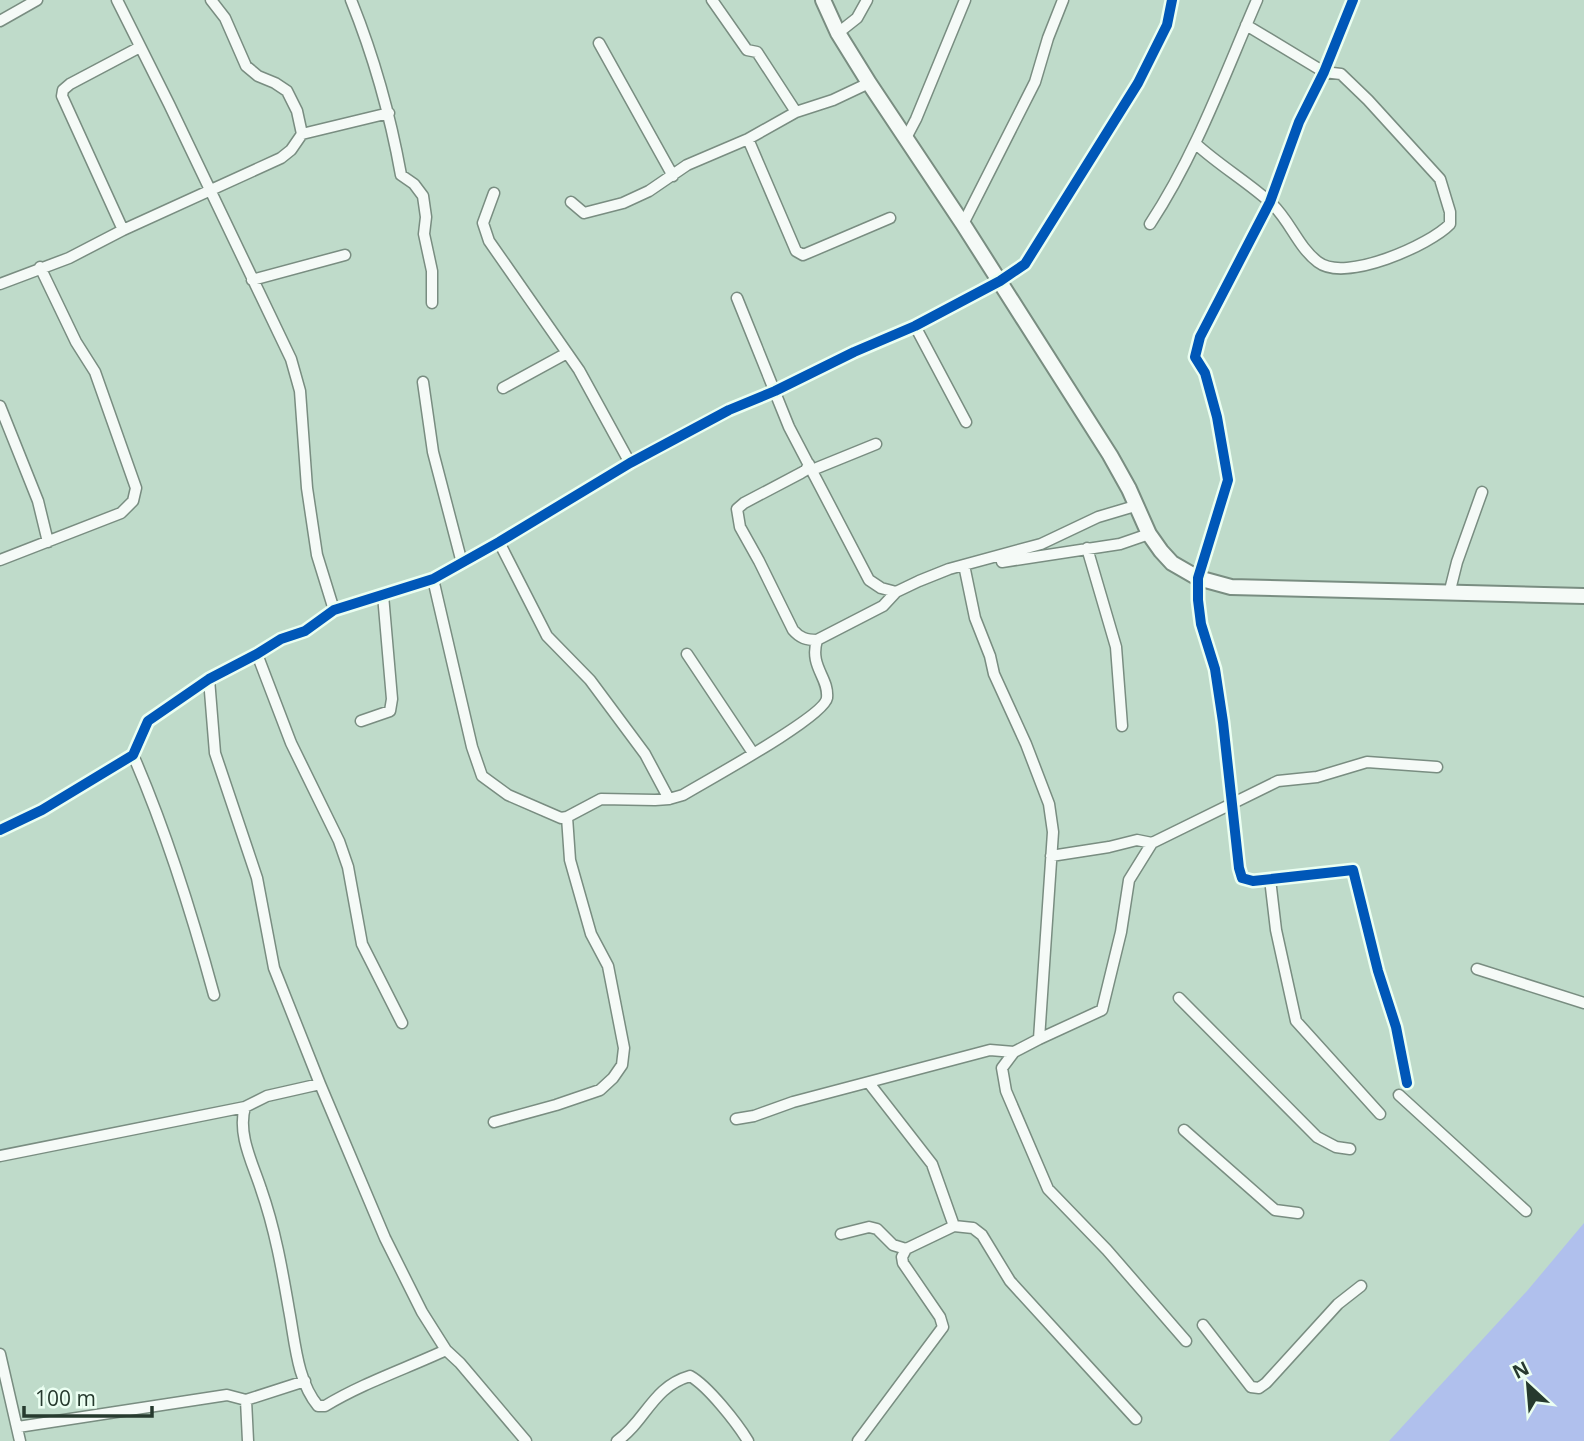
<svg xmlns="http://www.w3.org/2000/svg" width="1584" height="1441" viewBox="0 0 1584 1441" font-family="'Open Sans',sans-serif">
	<rect width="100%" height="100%" fill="#bfdbca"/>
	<path fill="#b0c0ed" d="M1584,1223V1441H1389L1527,1291Z"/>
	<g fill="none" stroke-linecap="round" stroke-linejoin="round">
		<defs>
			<path id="street" d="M117,0L169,104L291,359L300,391L307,488L317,555L334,610
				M211,0L225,18L246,66L258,76L275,83L287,91L297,111L302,134
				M351,0C374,57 390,114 401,175L414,184L423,196L426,217L424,234L432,271V303
				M712,0L747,50L757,52L796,112
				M1353,0L1324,72L1299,122L1270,202L1200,337L1195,357L1205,373L1217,417L1228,480L1198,578V600L1201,624L1215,669L1223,722L1239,868L1242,878L1253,881L1353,870L1378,971L1396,1027L1407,1083
				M0,21L37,0
				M838,33L857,18L867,0
				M599,43L673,176
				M906,138L916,119L965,0
				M748,139L796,251L803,255L890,218
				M1196,144C1220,166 1248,182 1272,204C1290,221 1298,247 1318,262C1345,283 1430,245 1450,224V212L1440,179L1368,100L1341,74L1324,72L1246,25
				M494,193L483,223L489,241L579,370L630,463
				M571,202L584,213L623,203L649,191L687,165L748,139L796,112L833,100L869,83
				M963,224L1035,82L1048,38L1063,0
				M1150,224C1196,154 1224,76 1257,0
				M123,230L62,96L63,90L70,84L140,47
				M252,280L345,255
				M0,284L69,258L123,230L281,158L291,150L302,134L389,113
				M737,298L789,427L869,580L881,588L896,592
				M915,326L966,422
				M423,382L433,452L462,563
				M503,388L567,353
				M0,406L38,501L48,542
				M809,464L806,470L801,473L744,503L737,509L740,527L759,561L793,630C800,638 806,640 817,640
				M812,470L876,444
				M499,542L547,636L590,680L645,754L669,799
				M1087,548L1116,647L1122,726
				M0,560L121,513L133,501L136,488L95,372L76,342L40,267
				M1002,562L1120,544L1149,534
				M433,579L472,747L482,776L508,795L561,818L567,817L601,799L655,800L669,799L683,795C706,781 824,717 827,698C829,677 809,667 817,640L883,606L896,592L919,581L949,569L1041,544L1098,517L1135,506
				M1449,594L1457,562L1482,492
				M257,654L291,743L339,841L348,867L362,944L402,1023
				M687,654L753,753
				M209,679L215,753L257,878L274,968L320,1084L385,1238L422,1312L446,1350L460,1363L526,1441
				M361,721L390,711L392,699L383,595
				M133,755C167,833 192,914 214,995
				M0,830L42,810L133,755L148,721L209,679L257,654L281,639L305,631L334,610L433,579L499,542L630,463L729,410L775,391L854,352L915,326L1000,281L1025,264L1138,83L1167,25L1172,0
				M1051,856L1109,847L1137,840L1152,843L1278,781L1317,777L1367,762L1437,767
				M1270,879L1276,930L1296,1021L1380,1114
				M1477,969L1584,1003
				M1179,998L1317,1137L1336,1147L1350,1149
				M1039,1039L1102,1010L1121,932L1129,880L1152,843
				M1014,1052L1002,1068L1006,1091L1048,1189L1107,1250L1186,1341
				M869,1083L932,1164L954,1226
				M1399,1095L1526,1211
				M245,1107C237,1134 253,1164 261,1189C275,1229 282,1269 289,1310C295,1341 297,1381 318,1406H325C363,1383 405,1369 446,1350
				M736,1119L754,1116L793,1102L990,1050L1014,1052L1039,1039L1053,832L1049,804L1026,744L994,674L990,656L975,618L964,565
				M494,1122L556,1105L600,1090L613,1078L622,1065L624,1048L608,966L591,934L570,860L567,817
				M1184,1130L1275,1210L1298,1213
				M0,1156L245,1107L267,1096L320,1084
				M841,1234L869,1227L877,1229L893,1245L906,1249
				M1203,1325L1251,1387L1259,1388L1266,1383L1338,1304L1361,1286
				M0,1354L20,1441
				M246,1400L248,1441
				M18,1427L227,1395L246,1400L305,1381
				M617,1441C646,1421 652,1387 690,1376C708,1386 737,1423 748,1441
				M858,1441L943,1327L940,1317L903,1263L902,1257L906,1249L954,1226L973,1228L982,1235L1010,1281L1136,1419"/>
			<path id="secondary" d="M823,0L838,33L869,83L963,224L1110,455L1129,489L1149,534L1161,551L1172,563L1198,578L1231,587L1584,596"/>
		</defs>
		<use href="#street" stroke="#798d81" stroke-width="13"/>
		<use href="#secondary" stroke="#798d81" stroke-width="18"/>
		<use href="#street" stroke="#f5faf7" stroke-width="10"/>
		<use href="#secondary" stroke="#f5faf7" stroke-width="14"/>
		<defs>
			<path id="cycleway" d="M1353,0L1324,72L1299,122L1270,202L1200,337L1195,357L1205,373L1217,417L1228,480L1198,578V600L1201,624L1215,669L1223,722L1239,868L1242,878L1253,881L1353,870L1378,971L1396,1027L1407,1083
				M0,830L42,810L133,755L148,721L209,679L257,654L281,639L305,631L334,610L433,579L499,542L630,463L729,410L775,391L854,352L915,326L1000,281L1025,264L1138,83L1167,25L1172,0"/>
		</defs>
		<use href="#cycleway" stroke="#ebfff2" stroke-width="15"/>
		<use href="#cycleway" stroke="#0057b8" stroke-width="10"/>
	</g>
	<g transform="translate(1528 1385) rotate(334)" stroke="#ebfff2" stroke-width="5" paint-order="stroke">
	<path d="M0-5L12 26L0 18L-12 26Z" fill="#263a2e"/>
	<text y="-10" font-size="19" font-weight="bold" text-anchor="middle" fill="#263a2e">N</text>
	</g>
	<path d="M24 1406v10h128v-10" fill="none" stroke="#263a2e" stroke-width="3.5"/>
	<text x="35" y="1406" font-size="21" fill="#263a2e" stroke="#ebfff2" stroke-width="5" paint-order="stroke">100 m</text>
</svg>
